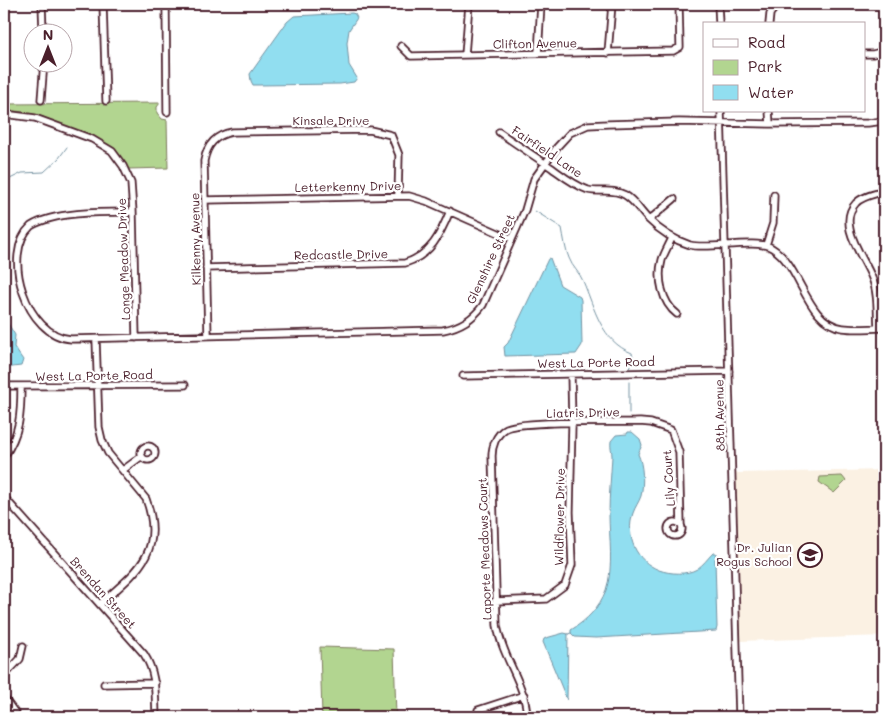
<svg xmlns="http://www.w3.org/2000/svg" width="888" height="721" viewBox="0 0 888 721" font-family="Mali,sans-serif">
	<rect width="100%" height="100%" fill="#fff"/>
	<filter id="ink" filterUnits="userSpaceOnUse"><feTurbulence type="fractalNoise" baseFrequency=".02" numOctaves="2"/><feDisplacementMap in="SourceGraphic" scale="10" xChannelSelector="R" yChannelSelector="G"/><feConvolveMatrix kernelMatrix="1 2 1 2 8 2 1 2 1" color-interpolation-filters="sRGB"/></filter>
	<g filter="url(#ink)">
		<path fill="#fbf1e3" d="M884,470V636L738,641L735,471L738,473Z"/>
		<path fill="#b2d590" stroke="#7e7a5e" d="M160,103L157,107V113L162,119L167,120L168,168L128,169L114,150L100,140L43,117L25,112L4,110V104Z
			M842,476L846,481L834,493L819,482L820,477Z
			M320,647L394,649L396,717H322Z"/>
		<path fill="#91def0" stroke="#7592a1" d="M352,13L355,14L357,18L349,30L347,43L349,65L357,78L354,82L340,84L259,85H253L251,81L250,74L287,22L294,16Z
			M550,258L560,285L580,297L581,300L582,345L576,354L505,356L504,347L508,343L548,259Z
			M4,317L15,335L14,347L23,360L21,366L4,368Z
			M628,432H632L640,439L642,445L638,454C643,465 644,483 641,496C639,502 635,507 633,513C625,537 636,561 659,570C670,574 687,575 697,569C703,565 708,558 713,553H716L715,560L717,627L716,631L596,638L575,637L571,633V630C587,620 599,608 606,590C614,567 609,538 609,514C609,494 611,475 612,456C612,451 610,446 611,441L616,435L627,434Z
			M564,633L568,634L567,700L543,642L544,639L546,638Z"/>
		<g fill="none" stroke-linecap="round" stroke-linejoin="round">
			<path stroke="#7592a1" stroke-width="1" d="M4,182L22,173L44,172L59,158L67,147
				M535,211L562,228C564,238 565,249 569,258C572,267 580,273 583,281C595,309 601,341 632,353L633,356L629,368
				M629,382V413
				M568,634L571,633"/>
			<defs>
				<path id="minor" d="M42,4L43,32
					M103,4L106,101
					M166,4L167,112
					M718,4L719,24
					M769,24L770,14L778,4
					M401,46L411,56L673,51L680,47L679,4
					M608,53L612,4
					M538,54L541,4
					M864,54H873L884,51
					M465,55L469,4
					M41,100L44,62
					M721,111L739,717
					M769,111L770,124
					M4,114L35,118L92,139L112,151L123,166L131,183L133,212L136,338
					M499,132C516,144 534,156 552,168C563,176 574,185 588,190C600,193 613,188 625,195C635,201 640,211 648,219C660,231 674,240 690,245C708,250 757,238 772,248C802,266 805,323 843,328C856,330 871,328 884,328
					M205,200L409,196L426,201L512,239
					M133,212C105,212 55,211 31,226C0,254 27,337 71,339L443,330C460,327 473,319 483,305L525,210L534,179L557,147L570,133L588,125L608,124L679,122L770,124L868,123L884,121
					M649,220L674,199
					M672,238C669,245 664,253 662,260C657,278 662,303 677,314
					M766,245L773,223L774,195
					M206,268L405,263C431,255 440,235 450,211
					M878,328C877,311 878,293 872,278C864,257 836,224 856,203C862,196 876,194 884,191
					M208,336L204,161C207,145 215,135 232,132L370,130L391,135L399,155L398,196
					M96,339L99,427L102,440L108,453L146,499C166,553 135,573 100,604
					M463,376L729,371
					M4,386L185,385
					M141 453a7 7 0 1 1 14 0a7 7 0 1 1-14 0Z
					M4,457C20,433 21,415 21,387
					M123,470L142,456
					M4,497L144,654C157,674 155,695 156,717
					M668 529a7 7 0 1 1 14 0a7 7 0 1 1-14 0Z
					M495,601L546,599L565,585L572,565L570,512L572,424L571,374
					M4,676L20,659L23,646
					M104,684L155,683
					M4,698L18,717
					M478,710L524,695
					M527,717C526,684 502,658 497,625L492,456C492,446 496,435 505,429C519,420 618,423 640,422L651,423L671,430L679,452L681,525"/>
			</defs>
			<use href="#minor" stroke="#4a1f2b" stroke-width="9"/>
			<use href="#minor" stroke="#fff" stroke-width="5.5"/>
		</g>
	</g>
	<defs>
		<symbol id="school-ring" viewBox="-11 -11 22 22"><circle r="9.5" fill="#fff" stroke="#4a1f2b" stroke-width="1.5"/><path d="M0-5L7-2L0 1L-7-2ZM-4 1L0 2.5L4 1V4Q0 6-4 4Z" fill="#4a1f2b"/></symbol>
	</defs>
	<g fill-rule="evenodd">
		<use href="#school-ring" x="796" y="541" width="28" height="28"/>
	</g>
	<g text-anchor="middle" stroke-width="4.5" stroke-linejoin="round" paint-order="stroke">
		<g font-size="12" fill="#4a1f2b" stroke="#fff">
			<text transform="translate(535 44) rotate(-1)" y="4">Clifton Avenue</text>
			<text x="331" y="125">Kinsale Drive</text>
			<text transform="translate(547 152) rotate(34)" y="4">Fairfield Lane</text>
			<text transform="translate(348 187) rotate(-1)" y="4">Letterkenny Drive</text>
			<text transform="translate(196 239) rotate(-91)" y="4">Kilkenny Avenue</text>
			<text transform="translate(341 255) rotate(-1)" y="4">Redcastle Drive</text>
			<text transform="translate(124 259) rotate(-92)" y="4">Longe Meadow Drive</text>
			<text transform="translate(491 259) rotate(-65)" y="4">Glenshire Street</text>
			<text transform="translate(596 363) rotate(-1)" y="4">West La Porte Road</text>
			<text transform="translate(94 376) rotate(-1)" y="4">West La Porte Road</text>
			<text transform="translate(583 413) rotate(-1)" y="4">Liatris Drive</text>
			<text transform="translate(720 415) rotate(-91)" y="4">88th Avenue</text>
			<text transform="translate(669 478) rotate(-94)" y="4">Lily Court</text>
			<text transform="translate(560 517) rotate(-89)" y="4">Wildflower Drive</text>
			<text transform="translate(485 549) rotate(-92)" y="4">Laporte Meadows Court</text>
			<text transform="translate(103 593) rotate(48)" y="4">Brendan Street</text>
		</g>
		<g font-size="12" fill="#4a1f2b" stroke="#fff" text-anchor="end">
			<text x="792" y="552">Dr. Julian<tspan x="792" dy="14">Rogus School</tspan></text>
		</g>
	</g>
	<rect width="888" height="721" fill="none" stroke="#fff" stroke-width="20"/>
	<rect x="10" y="10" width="868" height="701" fill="none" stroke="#4a1f2b" stroke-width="2" filter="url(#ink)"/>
	<rect x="703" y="22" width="162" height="90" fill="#ffffff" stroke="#b7a5aa"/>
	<rect x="713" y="39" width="25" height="8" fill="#ffffff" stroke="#b7a5aa"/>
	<text x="748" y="48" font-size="15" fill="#4a1f2b">Road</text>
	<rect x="713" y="60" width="25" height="15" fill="#b2d590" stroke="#b7a5aa"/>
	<text x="748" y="72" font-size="15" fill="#4a1f2b">Park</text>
	<rect x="713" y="85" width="25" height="15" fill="#91def0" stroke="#b7a5aa"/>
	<text x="748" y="98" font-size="15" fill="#4a1f2b">Water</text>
	<g transform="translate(48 48)"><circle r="24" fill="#ffffff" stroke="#b7a5aa"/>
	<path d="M0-4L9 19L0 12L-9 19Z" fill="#4a1f2b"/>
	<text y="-8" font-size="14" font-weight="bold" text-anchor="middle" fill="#4a1f2b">N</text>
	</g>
</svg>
